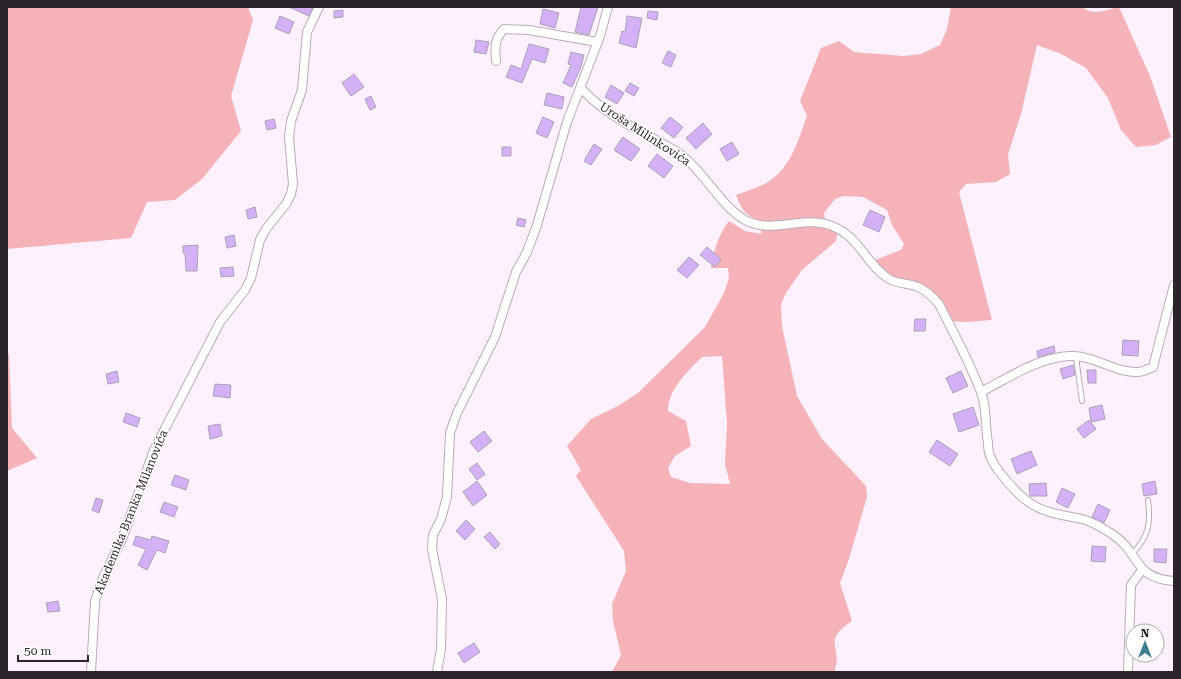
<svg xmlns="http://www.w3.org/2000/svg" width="1181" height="679" viewBox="0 0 1181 679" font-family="'Roboto Serif',serif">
	<rect width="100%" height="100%" fill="#fef0fd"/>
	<path fill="#f5b3b9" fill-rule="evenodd" d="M7,7H248L253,20L231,96L241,131L202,179L175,200L147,202L131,238L7,249Z
		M951,7H1083C1092,17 1109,9 1119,7L1150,76L1171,137L1156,145L1136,147L1121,130L1108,98L1086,68L1061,54L1037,45L1021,114L1008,154L1010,174L996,182L966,184L959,192L992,320L967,322L948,321L931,297L916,288L897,284L870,262L901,250L904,244L892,225L887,210L863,197L844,196L835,199L824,213L825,219L839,225L836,241L802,270L786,293L781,304L782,326L797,396L822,439L866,486L867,497L848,562L840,583L852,621C820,642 844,646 834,672H612L621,655L613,621L612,604L626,571L624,551L576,476L581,470L567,446L591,419L618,406L638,393L705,327L724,293L729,278L728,268H711C714,250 718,236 729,221L745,231L761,234L762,222C745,215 743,212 736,195C746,191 759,188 768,182C791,167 798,141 807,116L800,101L821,48L839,41L854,52L904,56L921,54L940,45L947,29ZM722,356L727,423L725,464L730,484L690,483L671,477L668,468L675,456L691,446L686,421L668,411C668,389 688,371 702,357Z
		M7,351L9,355L12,428L37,458L7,471Z"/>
	<path fill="#d4b1f7" stroke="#aba3b5" d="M289,7H313L309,16Z
		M581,7H598L589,35L575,32Z
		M543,9L559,13L555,28L540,24Z
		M343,10V17L334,18V11Z
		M648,11L658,12L657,20L647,18Z
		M280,16L294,22L289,34L275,28Z
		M627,16L642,18L636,48L619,43L622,31L625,32Z
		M476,40L489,42L486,54L474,52Z
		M529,44L549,49L545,63L532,59L522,83L506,77L511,65L521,69Z
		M668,51L676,55L671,67L662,63Z
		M571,52L584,55L581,67L572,87L563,83L571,65L568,64Z
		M354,74L364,87L351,96L342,83Z
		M630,83L639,88L634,96L625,91Z
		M611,85L624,93L617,104L605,97Z
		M547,93L564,97L562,109L544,105Z
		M371,96L376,107L370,110L365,99Z
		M543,117L554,122L547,138L536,133Z
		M670,117L683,127L674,138L661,128Z
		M274,119L276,128L267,130L265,121Z
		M703,123L712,134L696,149L686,138Z
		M623,137L640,149L631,161L614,150Z
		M732,142L739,154L727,161L720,149Z
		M594,144L602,149L591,165L584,161Z
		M502,147H511V156H502Z
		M657,154L673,166L664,178L648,166Z
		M255,207L257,217L248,219L246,210Z
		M870,210L885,217L879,232L863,225Z
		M518,218L526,220L524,227L516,225Z
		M234,235L236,246L227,248L225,237Z
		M198,245L197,271H186L185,253H183V246Z
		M707,247L721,259L715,267L700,255Z
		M689,257L699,265L687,278L677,270Z
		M233,267L234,276L221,277L220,268Z
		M915,319H926L925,331H914Z
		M1123,340L1139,341L1138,356L1122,355Z
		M1054,346L1055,352L1038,357L1037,351Z
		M1073,365L1075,375L1063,379L1060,369Z
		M1087,370H1096V383H1088Z
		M117,371L119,382L108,384L106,374Z
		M961,371L968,386L953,393L946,378Z
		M215,384L231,385L230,398L213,396Z
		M1102,405L1105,419L1091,422L1089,408Z
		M973,407L979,425L959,432L953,414Z
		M126,413L140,418L137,427L123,422Z
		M1089,420L1096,429L1084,438L1077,429Z
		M220,424L222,436L210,439L208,426Z
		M484,431L492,441L478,452L470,442Z
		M937,440L958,454L950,466L929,452Z
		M1031,451L1037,465L1017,474L1011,459Z
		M477,463L485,474L477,480L469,469Z
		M175,475L189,480L186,490L171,485Z
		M477,481L487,495L473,506L463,492Z
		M1155,481L1157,494L1144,496L1142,484Z
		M1046,483L1047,496H1030L1029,484Z
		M1062,488L1075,494L1068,508L1056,502Z
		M96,498L103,500L99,513L92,510Z
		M164,502L178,507L174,517L160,512Z
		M1098,504L1110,510L1104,523L1092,517Z
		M466,520L475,529L465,540L456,531Z
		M490,532L500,544L495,549L484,537Z
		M136,536L151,540L152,536L169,541L165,553L157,550L147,570L138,565L146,549L133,545Z
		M1092,546L1106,547L1105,562L1091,561Z
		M1154,549H1167L1166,563L1154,562Z
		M58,601L60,611L48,612L46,603Z
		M474,643L480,652L464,663L458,653Z"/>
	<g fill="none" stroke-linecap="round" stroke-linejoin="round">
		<defs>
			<path id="lane" d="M1076,357L1082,401
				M1132,554C1149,536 1151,524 1148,500"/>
			<path id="street" d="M496,61C495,48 494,39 504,29L529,30L597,42
				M581,88C598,108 624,123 647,135C659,142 673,148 684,157C706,175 720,205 745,220C770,234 800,217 826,224C858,232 865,264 889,279C898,284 909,283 918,287C927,291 934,298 939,304C954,334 971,364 982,395C987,410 985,428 988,443C988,448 989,454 991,458C996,471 1019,496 1030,503C1046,514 1064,515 1082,519C1093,522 1103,528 1112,534C1141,553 1132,578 1174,581
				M981,392C1008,378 1039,357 1070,356C1094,355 1115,373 1138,372C1143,372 1148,369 1153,367L1174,285
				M91,672L95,601L103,578L122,539L154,450L220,322L245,290L251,278L260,240L266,229L286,204L291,194L293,184L289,137L291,121L302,90L307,32L319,7
				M437,672L441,649L442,599L432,549L433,535L441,519L447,497L450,433L457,413L495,337L516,272L527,252L537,225L567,122L600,36L608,7
				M1128,672L1131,585L1142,570"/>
		</defs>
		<use href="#lane" stroke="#bbabb9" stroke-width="6"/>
		<use href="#street" stroke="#bbabb9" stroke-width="10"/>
		<use href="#lane" stroke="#fff" stroke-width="4"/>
		<use href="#street" stroke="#fff" stroke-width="8"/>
	</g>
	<g text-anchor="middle" stroke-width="3" stroke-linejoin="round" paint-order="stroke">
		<g font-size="12" fill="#2b242a" stroke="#fff">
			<text transform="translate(645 134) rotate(33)" y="4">Uroša Milinkovića</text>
			<text transform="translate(131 512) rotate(-68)" y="4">Akademika Branka Milanovića</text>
		</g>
	</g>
	<rect width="1181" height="679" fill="none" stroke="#2b242a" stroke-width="16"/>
	<g transform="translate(1145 643)"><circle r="19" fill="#ffffff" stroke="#aaa7aa"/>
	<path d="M0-3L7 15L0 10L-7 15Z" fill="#3d7d90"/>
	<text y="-6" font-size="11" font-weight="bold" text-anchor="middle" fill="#2b242a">N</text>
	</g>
	<path d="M18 655v6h70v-6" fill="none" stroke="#2b242a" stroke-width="2"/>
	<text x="24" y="655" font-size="12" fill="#2b242a" stroke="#ffffff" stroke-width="3" paint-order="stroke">50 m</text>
</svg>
